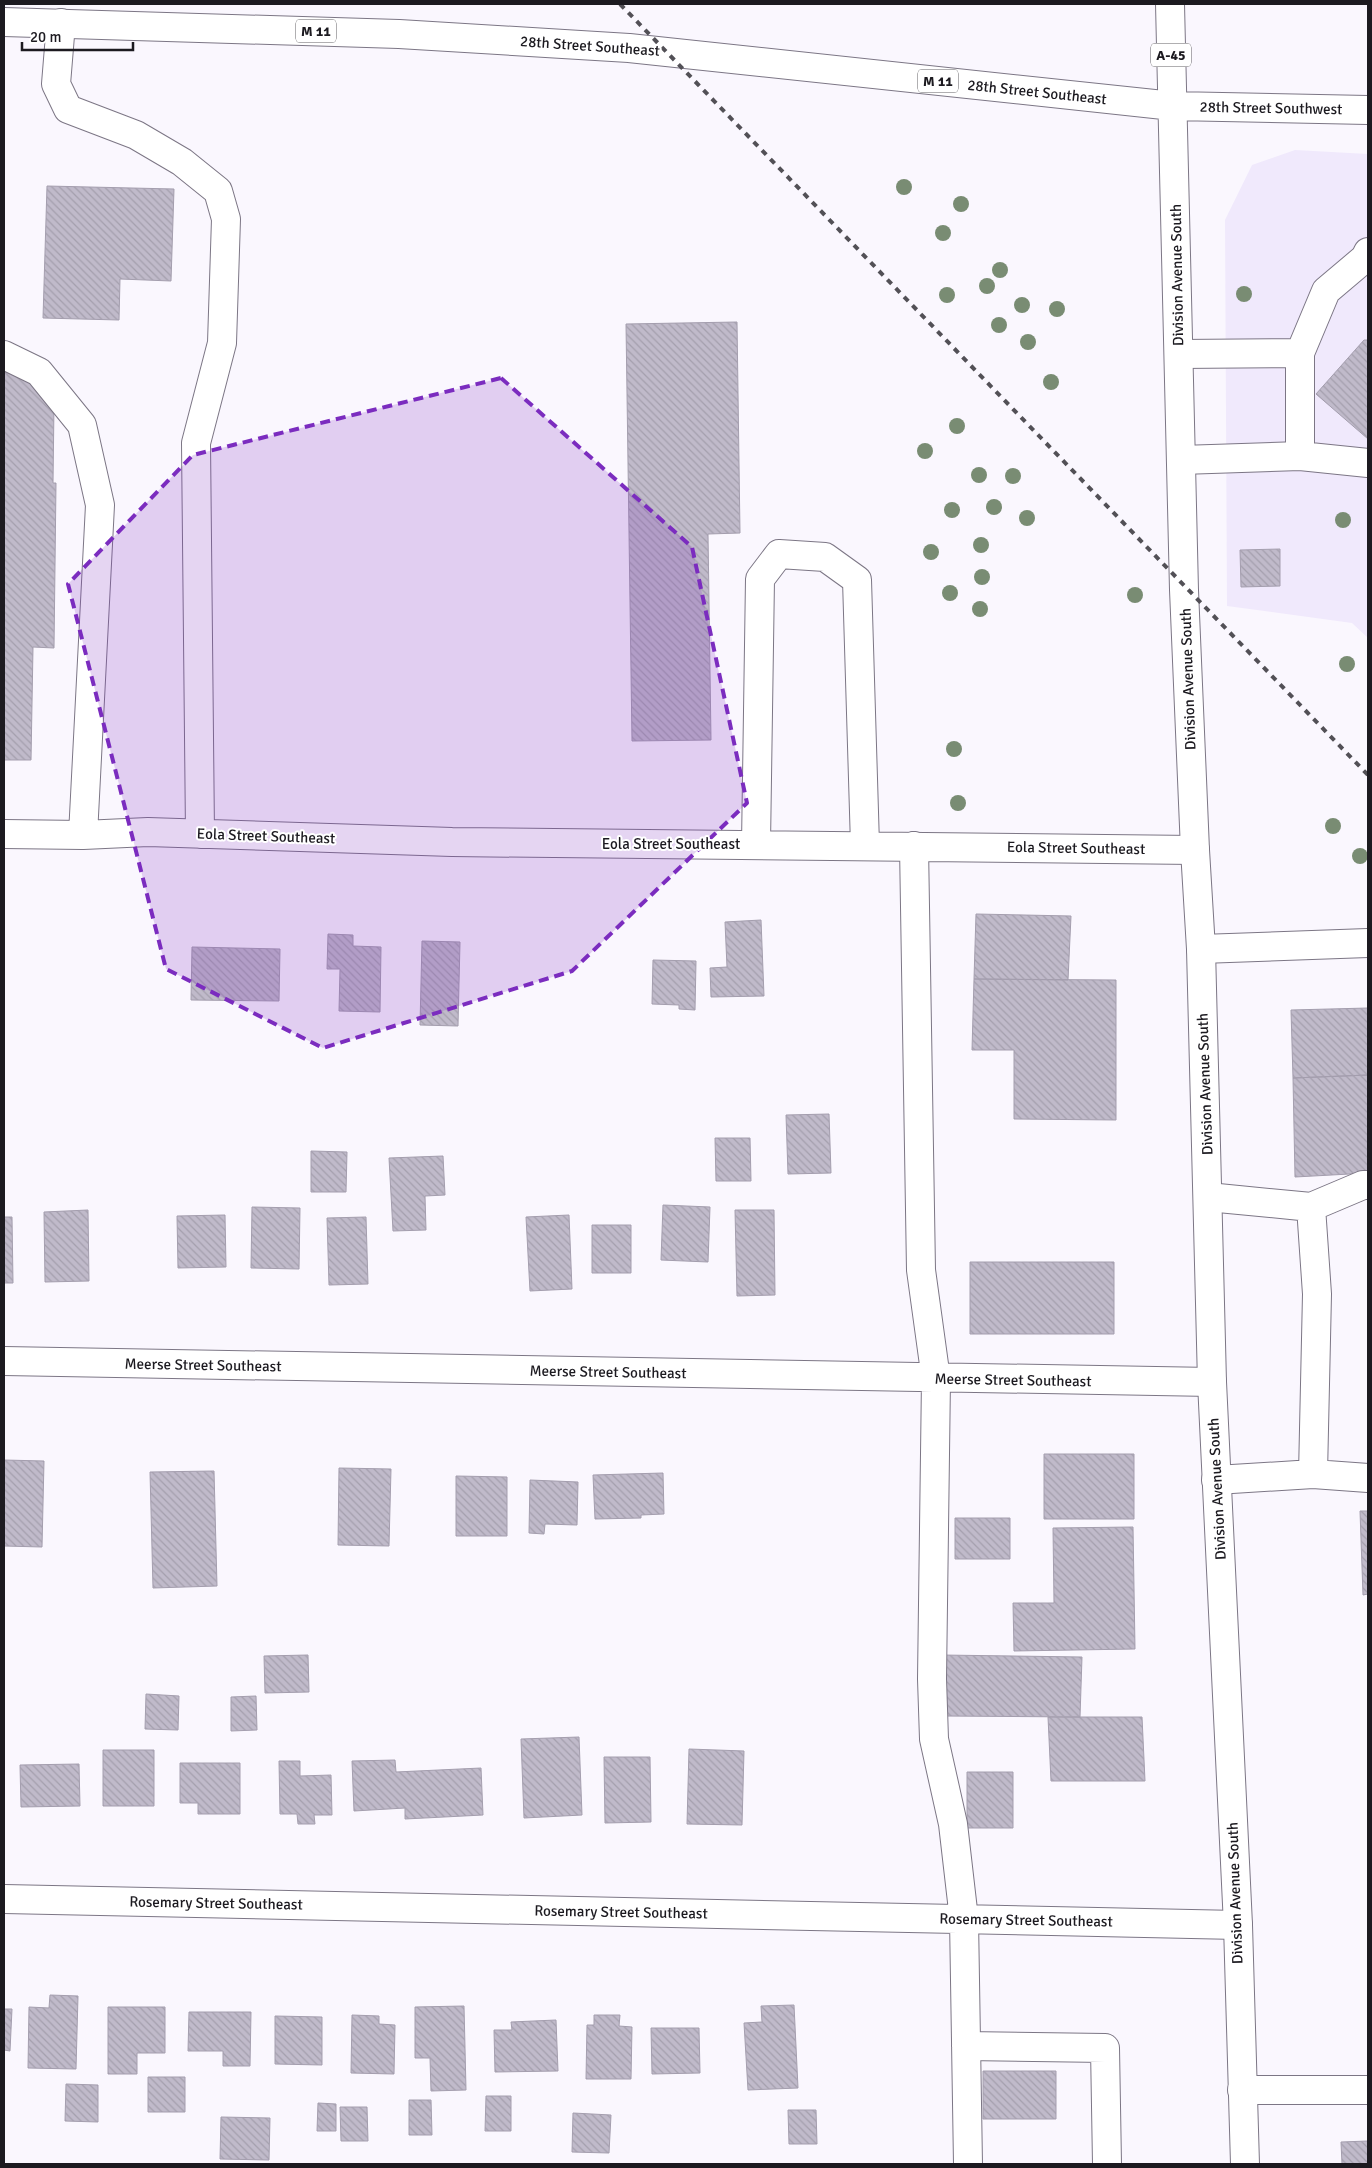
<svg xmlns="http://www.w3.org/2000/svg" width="1372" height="2168" viewBox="0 0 1372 2168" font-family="Signika,sans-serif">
	<defs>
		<pattern id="building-back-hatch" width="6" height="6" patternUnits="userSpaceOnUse" patternTransform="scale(1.25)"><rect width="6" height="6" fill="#c0baca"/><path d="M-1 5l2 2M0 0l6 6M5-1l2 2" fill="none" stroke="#a49fad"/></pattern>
	</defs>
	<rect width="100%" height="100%" fill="#faf7fe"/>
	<path fill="#f0e9fc" d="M1295,150L1368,154V638L1352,623L1227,606L1225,220L1252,165Z"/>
	<path fill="url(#building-back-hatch)" stroke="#a49eae" d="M47,186L174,189L171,281L120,279L119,320L43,318Z
		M737,322L740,533L708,534L711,740L632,741L626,324Z
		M1364,340H1368V439L1316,394Z
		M4,364L34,376V387L54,404L53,483H56L54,648L33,647L31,760H4Z
		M1280,549V586L1241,587L1240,550Z
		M976,914L1071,916L1068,980L974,979Z
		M761,920L764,996L711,997L710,968L727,967L725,922Z
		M328,934L353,935V946L381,947L380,1012L339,1011L340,969H327Z
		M422,941L460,942L458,1026L420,1025Z
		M192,947L280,949L279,1001L191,1000Z
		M653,960L696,961L695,1010L679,1009V1005L652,1004Z
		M974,979L1116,980V1120L1014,1119V1050H972Z
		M1368,1008V1075L1293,1078L1291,1010Z
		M1368,1075V1173L1295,1177L1293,1078Z
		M829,1114L831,1173L788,1174L786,1115Z
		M715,1138H750L751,1181H716Z
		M311,1151L347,1152L346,1192H311Z
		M443,1156L445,1195L425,1196L426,1230L393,1231L389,1158Z
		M663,1205L710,1207L708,1262L661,1260Z
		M252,1207L300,1208L299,1269L251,1268Z
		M88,1210L89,1281L45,1282L44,1212Z
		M735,1210H774L775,1295L737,1296Z
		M225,1215L226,1267L178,1268L177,1216Z
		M569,1215L572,1289L530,1291L526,1217Z
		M4,1217H12L13,1283H4Z
		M366,1217L368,1284L329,1285L327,1218Z
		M592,1225H631V1273H592Z
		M970,1262H1114V1334H970Z
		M1044,1454H1134V1519H1044Z
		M4,1460L44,1461L42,1547L4,1546Z
		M339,1468L391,1469L389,1546L338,1545Z
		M214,1471L217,1586L153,1588L150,1472Z
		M663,1473L664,1514L641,1515V1518L595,1519L593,1475Z
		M456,1476L507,1477V1536H456Z
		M530,1480L578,1482L577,1525L545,1524L544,1534L529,1533Z
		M1360,1511H1368V1594L1363,1595Z
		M955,1518H1010V1559H955Z
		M1133,1527L1135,1649L1014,1651L1013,1603H1054L1053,1528Z
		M308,1655L309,1692L265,1693L264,1656Z
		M942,1655L1082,1657L1080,1717L943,1716Z
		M146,1694L179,1696L178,1730L145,1729Z
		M256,1696L257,1730L231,1731V1697Z
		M1048,1717H1142L1145,1781H1051Z
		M579,1737L582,1815L524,1818L521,1739Z
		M689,1749L744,1751L742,1825L687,1824Z
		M103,1750H154V1806H103Z
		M604,1757H650L651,1822L605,1823Z
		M395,1760L396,1772L481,1768L483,1815L405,1819V1808L354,1811L352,1761Z
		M279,1761H300V1776L331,1775L332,1815H314L315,1824H298L297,1814H280Z
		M180,1763H240V1814H198V1803H180Z
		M79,1764L80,1806L21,1807L20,1765Z
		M967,1772H1013V1828H967Z
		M50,1995L78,1996L76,2069L28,2068L29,2007L49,2008Z
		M794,2005L798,2088L748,2090L744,2023L762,2022L761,2006Z
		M464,2006L466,2090L431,2091L430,2058H415V2007Z
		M108,2007H165V2053H137V2074H108Z
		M4,2009H12L10,2051L4,2050Z
		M189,2012H251L250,2066H223V2051H188Z
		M352,2015L379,2016V2024L395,2025L394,2074L351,2073Z
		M594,2015H620L619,2026L632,2027L631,2079H586L587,2025H594Z
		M275,2016L322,2017V2065L275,2064Z
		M556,2020L558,2071L495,2072L494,2030H512L511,2022Z
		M651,2028H699L700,2073L652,2074Z
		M983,2071H1056V2119H983Z
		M148,2077H185V2112H148Z
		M66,2084L98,2085V2122L65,2121Z
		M486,2096H511V2131H485Z
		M409,2100H431L432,2135H409Z
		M318,2103L336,2104V2131H317Z
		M340,2107H367L368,2141H341Z
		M788,2110H816L817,2144H789Z
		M573,2113L611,2115L609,2153L572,2152Z
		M221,2117L270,2118L269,2160L220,2159Z
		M1368,2141V2164H1342L1341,2142Z"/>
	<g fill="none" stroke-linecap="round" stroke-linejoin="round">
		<defs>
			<path id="minor" d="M61,23L56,84L68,109L136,135L182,162L218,191L226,219L222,343L196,443L200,834
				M1179,354L1300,353
				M4,355L39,372L82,425L100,505L83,835
				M1300,456V353L1326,291L1365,258L1368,252
				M1181,460L1300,456L1368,463
				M4,834L83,835L148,832L452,842L1195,850
				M756,844L760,579L779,554L825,557L857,580L865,845
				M914,846L921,1270L936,1379L932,1679L934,1739L953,1824L964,1919L968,2164
				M1201,949L1368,943
				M1208,1197L1311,1207L1317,1294L1313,1474
				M1311,1207L1363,1185H1368
				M4,1361L1212,1382
				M1216,1480L1313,1474L1368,1478
				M4,1899L1238,1925
				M966,2046L1105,2048L1107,2164
				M1242,2090H1368"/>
			<path id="major" d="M1170,4L1184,590L1195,850L1201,949L1212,1382L1238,1925L1245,2164
				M4,22L399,34L629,48L1173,106L1368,110"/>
		</defs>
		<use href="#minor" stroke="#7c7685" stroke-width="30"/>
		<use href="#major" stroke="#7c7685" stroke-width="30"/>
		<use href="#minor" stroke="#fff" stroke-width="28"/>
		<use href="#major" stroke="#fff" stroke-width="28"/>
		<path stroke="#525056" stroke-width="4" stroke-dasharray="6 6" stroke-linecap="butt" d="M620,4L1368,775"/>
	</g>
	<g fill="#798c73">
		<circle cx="904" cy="187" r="8"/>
		<circle cx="961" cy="204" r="8"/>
		<circle cx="943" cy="233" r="8"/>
		<circle cx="1000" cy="270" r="8"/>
		<circle cx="987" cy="286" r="8"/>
		<circle cx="1244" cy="294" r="8"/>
		<circle cx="947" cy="295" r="8"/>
		<circle cx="1022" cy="305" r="8"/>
		<circle cx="1057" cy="309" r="8"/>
		<circle cx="999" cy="325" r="8"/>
		<circle cx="1028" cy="342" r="8"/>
		<circle cx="1051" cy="382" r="8"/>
		<circle cx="957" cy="426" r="8"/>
		<circle cx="925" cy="451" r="8"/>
		<circle cx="979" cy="475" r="8"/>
		<circle cx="1013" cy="476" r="8"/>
		<circle cx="994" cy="507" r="8"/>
		<circle cx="952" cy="510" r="8"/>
		<circle cx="1027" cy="518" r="8"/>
		<circle cx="1343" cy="520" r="8"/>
		<circle cx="981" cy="545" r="8"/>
		<circle cx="931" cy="552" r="8"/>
		<circle cx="982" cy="577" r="8"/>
		<circle cx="950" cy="593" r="8"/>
		<circle cx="1135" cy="595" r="8"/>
		<circle cx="980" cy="609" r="8"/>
		<circle cx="1347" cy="664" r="8"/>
		<circle cx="954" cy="749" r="8"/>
		<circle cx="958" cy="803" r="8"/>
		<circle cx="1333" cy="826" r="8"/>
		<circle cx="1360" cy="856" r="8"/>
	</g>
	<path fill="#7b2cbf" fill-opacity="0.2" stroke="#7b2cbf" stroke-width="4" stroke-dasharray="10 6" stroke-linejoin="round" d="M501,378L692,547L747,803L572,971L323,1048L166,969L68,584L193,455Z"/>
	<g text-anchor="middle" stroke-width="4" stroke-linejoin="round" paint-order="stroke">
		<g fill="#fff" stroke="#605f63" stroke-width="1">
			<rect x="296" y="19.5" width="40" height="23" rx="4"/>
			<rect x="1151" y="43.5" width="40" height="23" rx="4"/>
			<rect x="918" y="69.5" width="40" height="23" rx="4"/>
		</g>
		<g font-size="14" font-weight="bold" fill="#1c1a20">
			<text x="316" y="36">M 11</text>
			<text x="1171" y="60">A-45</text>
			<text x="938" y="86">M 11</text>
		</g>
		<g font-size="15" fill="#1c1a20" stroke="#fff">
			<text transform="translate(590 46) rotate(4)" y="5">28th Street Southeast</text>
			<text transform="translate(1037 92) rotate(6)" y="5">28th Street Southeast</text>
			<text transform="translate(1271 108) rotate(1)" y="5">28th Street Southwest</text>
			<text transform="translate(1177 275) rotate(-91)" y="5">Division Avenue South</text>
			<text transform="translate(1188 679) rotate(-92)" y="5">Division Avenue South</text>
			<text transform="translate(266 836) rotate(2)" y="5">Eola Street Southeast</text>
			<text x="671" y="849">Eola Street Southeast</text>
			<text transform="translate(1076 848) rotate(1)" y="5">Eola Street Southeast</text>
			<text transform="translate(1205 1084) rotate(-92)" y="5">Division Avenue South</text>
			<text transform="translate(203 1365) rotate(1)" y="5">Meerse Street Southeast</text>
			<text transform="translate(608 1372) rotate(1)" y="5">Meerse Street Southeast</text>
			<text transform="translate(1013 1380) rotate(1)" y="5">Meerse Street Southeast</text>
			<text transform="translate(1217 1489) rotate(-93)" y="5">Division Avenue South</text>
			<text transform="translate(1235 1893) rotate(-92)" y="5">Division Avenue South</text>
			<text transform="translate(216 1903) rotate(1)" y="5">Rosemary Street Southeast</text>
			<text transform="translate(621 1912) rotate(1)" y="5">Rosemary Street Southeast</text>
			<text transform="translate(1026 1920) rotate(1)" y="5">Rosemary Street Southeast</text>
		</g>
	</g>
	<rect width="1372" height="2168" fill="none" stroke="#1c1a20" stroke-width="10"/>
	<path d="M22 42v8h111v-8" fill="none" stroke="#1c1a20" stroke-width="2.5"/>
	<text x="30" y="42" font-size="15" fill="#1c1a20" stroke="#ffffff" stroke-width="4" paint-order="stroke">20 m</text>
</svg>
